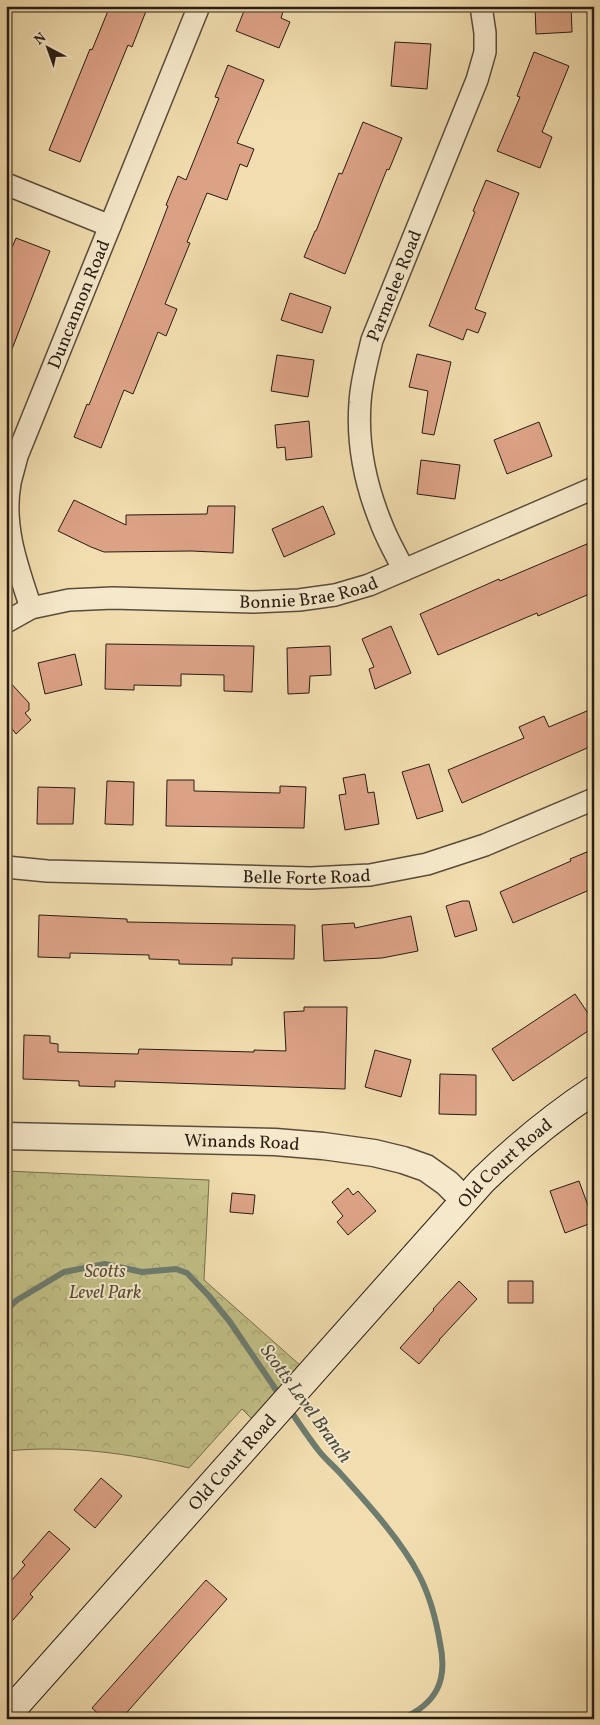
<svg xmlns="http://www.w3.org/2000/svg" width="600" height="1725" viewBox="0 0 600 1725" font-family="Vollkorn,serif">
	<defs>
		<pattern id="forest-crowns" width="20" height="18" patternUnits="userSpaceOnUse" patternTransform="scale(1.25)"><rect width="20" height="18" fill="#c1bf86"/><path d="M2 6a3 3 0 1 1 6 0M12 15a3 3 0 1 1 6 0" fill="none" stroke="#a6a473"/></pattern>
	</defs>
	<rect width="100%" height="100%" fill="#f1ddaf"/>
	<filter id="stains"><feTurbulence type="fractalNoise" baseFrequency=".004" numOctaves="4"/><feColorMatrix values="0 0 0 0 .2 0 0 0 0 .09 0 0 0 0 .02 0 0 0 .5 -.17"/></filter>
	<radialGradient id="worn" r=".72"><stop offset=".6" stop-color="#630" stop-opacity="0"/><stop offset="1" stop-color="#630" stop-opacity=".3"/></radialGradient>
	<path fill="url(#forest-crowns)" stroke="#746e4d" d="M6,1171L209,1180L204,1280L301,1366L253,1420L242,1409L189,1468C129,1453 69,1445 6,1451Z"/>
	<g fill="none" stroke-linecap="round" stroke-linejoin="round">
		<path stroke="#6d7c6f" stroke-width="6" d="M6,1310L17,1300L64,1272L105,1264L142,1272L176,1269L187,1273L209,1296L230,1322L281,1397
			M288,1407C298,1422 308,1437 319,1451C325,1459 333,1465 340,1473C366,1502 401,1540 419,1575C430,1596 436,1619 440,1643C448,1680 437,1704 401,1719"/>
	</g>
	<path fill="#dca286" stroke="#281c14" d="M110,6H148L132,47L128,45L80,162L49,150L90,49L92,50Z
		M246,6H268L283,12L281,18L290,22L279,48L236,31Z
		M535,6H571L572,32L536,34Z
		M395,42L431,44L427,89L391,86Z
		M534,52L569,66L542,132L552,137L540,168L497,151L520,97L517,96Z
		M228,65L264,80L237,143L254,149L247,167L240,164L227,200L207,193L187,242L190,243L165,304L177,309L166,336L158,332L133,394L124,390L101,448L74,437L87,404L89,405L146,263L168,206L166,205L178,176L186,180L219,98L215,97Z
		M363,122L402,138L389,170L387,169L345,274L304,257L315,231H316L339,173L342,174Z
		M486,180L519,193L475,309L486,313L478,333L467,329L463,340L429,326L475,212L473,211Z
		M16,238L50,251L7,362L6,262Z
		M290,293L331,307L322,333L281,320Z
		M417,354L451,362L434,435L422,433L428,391L409,387Z
		M277,355L314,360L308,397L271,391Z
		M309,421L312,457L286,460L285,447L277,448L275,425Z
		M539,422L552,456L507,474L494,440Z
		M421,460L460,465L455,499L417,494Z
		M74,500L126,525V515L207,514L208,506H235L233,553L192,551L104,552L91,547L58,531Z
		M323,506L335,534L284,557L272,529Z
		M594,541V592L538,616L537,613L438,655L420,614L499,579L500,581Z
		M391,626L411,673L375,689L369,669L374,667L362,639Z
		M106,644L254,646L252,692L224,691V675L181,674V686L134,685V690L105,689Z
		M330,646L331,675L310,676L309,693L288,694L287,648Z
		M75,654L82,685L45,694L38,663Z
		M6,678L29,703V710L25,713L31,720L16,734L10,726L6,729Z
		M594,708V745L462,803L448,770L524,738L519,727L544,716L549,727Z
		M429,764L443,811L417,819L402,772Z
		M365,774L368,793L374,792L379,824L345,830L339,795L346,794L343,778Z
		M167,780H194V791L280,793V786L306,787L304,828L166,826Z
		M107,781L134,782L133,825L105,824Z
		M38,787L75,788L73,824H37Z
		M594,849V888L513,923L500,892L571,861L570,859Z
		M462,901H469L477,930L455,937L446,906Z
		M39,915L127,919V922L295,925L294,959L232,958V965L179,964V960L149,959V955L70,953V958L38,957Z
		M411,916L418,951L382,958L324,961L322,925L354,923L355,928Z
		M575,994L594,1022V1027L513,1081L492,1049Z
		M304,1007H347L345,1089L115,1081V1087L79,1086V1081L23,1079L24,1035L50,1036V1043L58,1044V1052L138,1054L139,1049L254,1052V1050L286,1051L284,1012L304,1011Z
		M375,1050L411,1060L401,1097L365,1087Z
		M440,1074L476,1075V1115L439,1114Z
		M579,1181L594,1222L565,1233L550,1191Z
		M348,1188L353,1195L358,1191L376,1211L348,1235L337,1222L343,1216L332,1202Z
		M232,1193L255,1195L253,1214L230,1212Z
		M459,1281L477,1299L439,1340H440L419,1364L400,1348L434,1310L433,1309Z
		M508,1281H533V1303H508Z
		M101,1478L122,1496L95,1528L74,1510Z
		M49,1531L70,1549L30,1594L33,1597L6,1628V1587L25,1565L22,1562Z
		M206,1580L227,1599L121,1719H104L92,1708Z"/>
	<g fill="none" stroke-linecap="round" stroke-linejoin="round">
		<defs>
			<g id="minor">
				<path d="M6,184L110,226"/>
				<path id="s1" d="M404,570C396,555 387,539 381,523C366,486 357,443 360,403C361,382 367,361 372,340L477,80L485,52V33L481,6"/>
				<path id="s2" d="M31,608C18,568 2,527 10,483C12,474 15,465 17,456L199,6"/>
				<path id="s3" d="M6,622L31,608L69,600L113,598L253,602L299,600L335,595L369,585L594,488"/>
				<path id="s4" d="M6,867L47,871L311,878L370,875L427,864L485,845L594,799"/>
			</g>
			<g id="tertiary">
				<path id="s5" d="M6,1136L275,1142L323,1146L374,1153L403,1160L426,1168L447,1183L464,1200"/>
			</g>
			<g id="secondary">
				<path id="s6" d="M6,1716L482,1181C517,1147 553,1117 594,1090"/>
			</g>
		</defs>
		<use href="#minor" stroke="#5a4c3b" stroke-width="24"/>
		<use href="#tertiary" stroke="#5a4c3b" stroke-width="29"/>
		<use href="#secondary" stroke="#281c14" stroke-width="30"/>
		<use href="#minor" stroke="#f6e9cb" stroke-width="21"/>
		<use href="#tertiary" stroke="#f6e9cb" stroke-width="26"/>
		<use href="#secondary" stroke="#f6e9cb" stroke-width="28"/>
	</g>
	<g text-anchor="middle" stroke-width="4" stroke-linejoin="round" paint-order="stroke">
		<g font-size="18" fill="#281c14" stroke="#f6e9cb">
			<text dy="6" stroke="none"><textPath href="#s1" startOffset="298">Parmelee Road</textPath></text>
			<text dy="6" stroke="none"><textPath href="#s2" startOffset="320">Duncannon Road</textPath></text>
			<text dy="6" stroke="none"><textPath href="#s3" startOffset="308">Bonnie Brae Road</textPath></text>
			<text dy="6" stroke="none"><textPath href="#s4" startOffset="301">Belle Forte Road</textPath></text>
			<text dy="6" stroke="none"><textPath href="#s5" startOffset="236">Winands Road</textPath></text>
			<text dy="6" stroke="none"><textPath href="#s6" startOffset="745">Old Court Road</textPath></text>
			<text dy="6" stroke="none"><textPath href="#s6" startOffset="340">Old Court Road</textPath></text>
		</g>
		<g font-size="18" font-style="italic" fill="#564d36" stroke="#f6e9cb">
			<text x="105" y="1277">Scotts<tspan x="105" dy="21">Level Park</tspan></text>
		</g>
		<g font-size="19" font-style="italic" fill="#4a4c41" stroke="#f6e9cb">
			<text transform="translate(307 1403) rotate(54)" y="7">Scotts Level Branch</text>
		</g>
	</g>
	<rect width="600" height="1725" fill="none" stroke="#f1ddaf" stroke-width="25"/>
	<rect x="8" y="8" width="585" height="1710" fill="none" stroke="#281c14" stroke-width="2.5"/>
	<rect x="12" y="12" width="575" height="1700" fill="none" stroke="#281c14"/>
	<g transform="translate(48 48) rotate(319)" stroke="#f6e9cb" stroke-width="4" paint-order="stroke">
	<path d="M0-4L9 19L0 12L-9 19Z" fill="#281c14"/>
	<text y="-8" font-size="14" font-weight="bold" text-anchor="middle" fill="#281c14">N</text>
	</g>
	<rect width="100%" height="100%" filter="url(#stains)"/>
	<rect width="100%" height="100%" fill="url(#worn)"/>
</svg>
